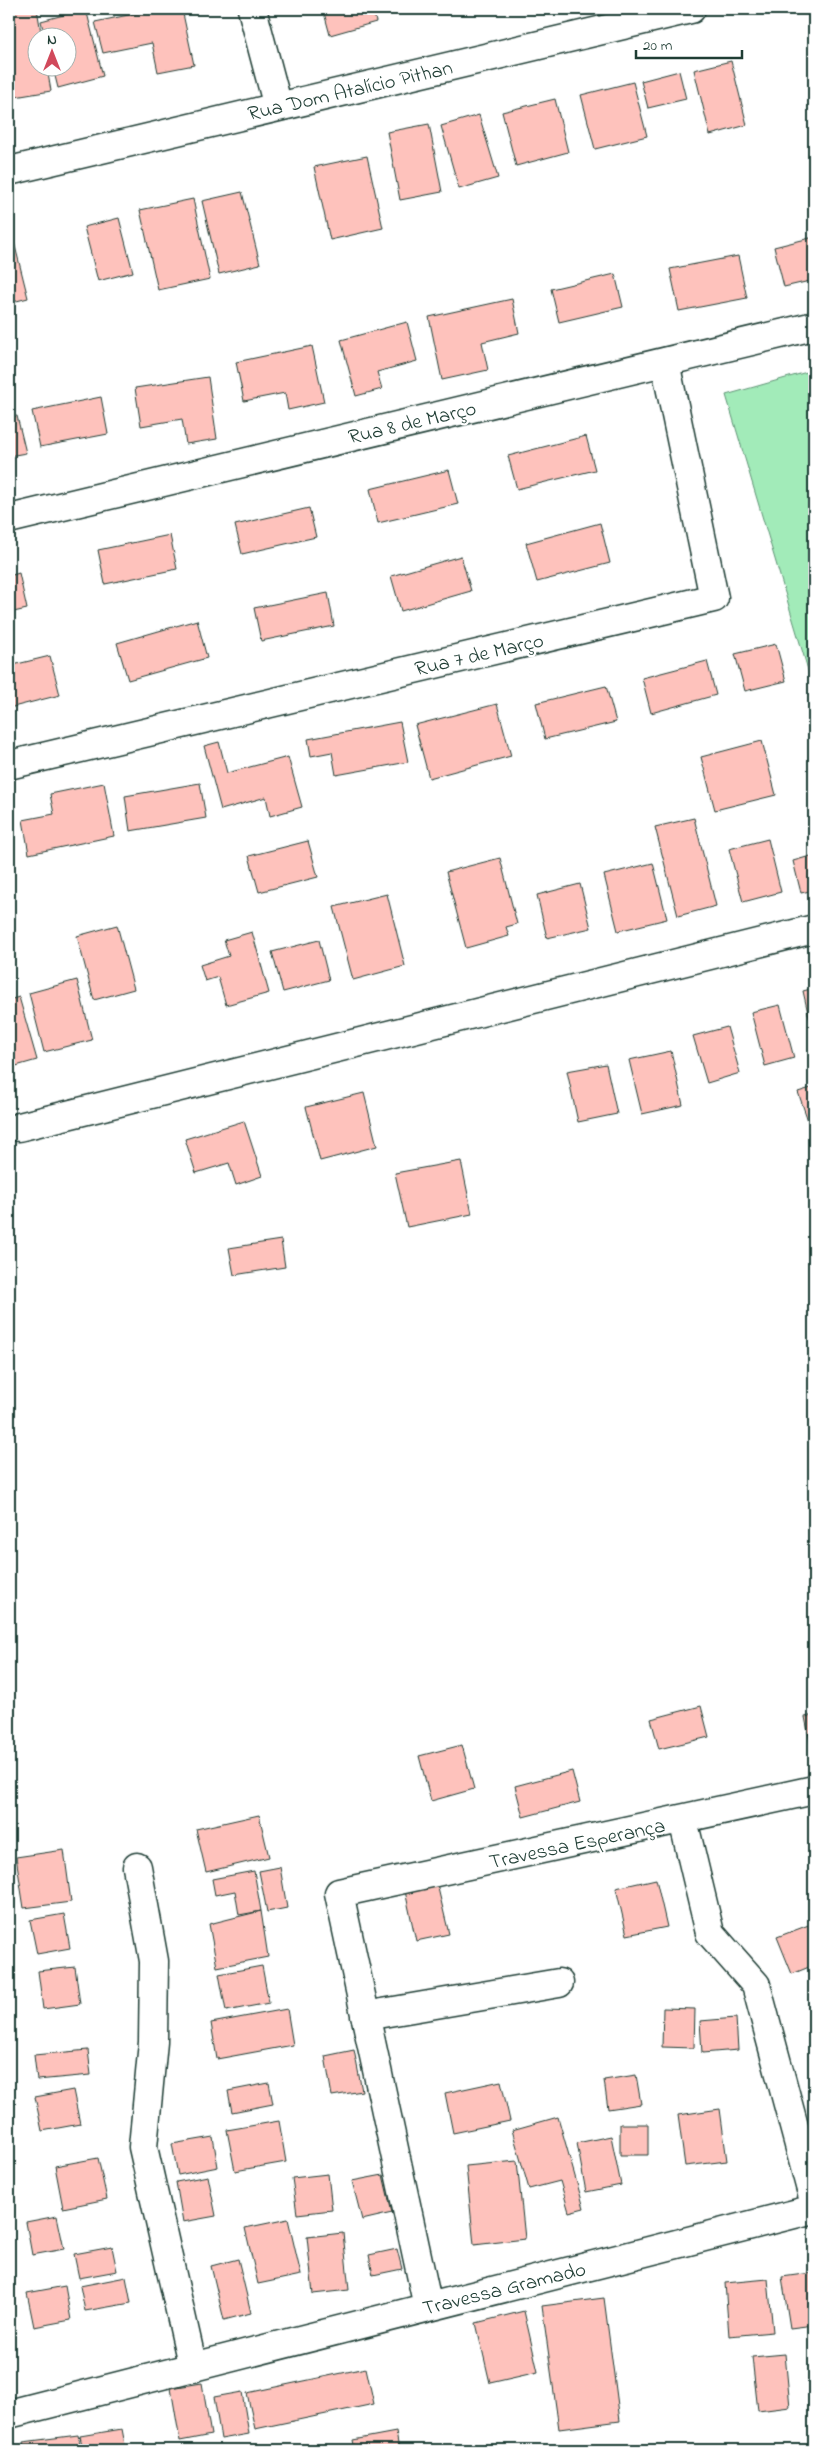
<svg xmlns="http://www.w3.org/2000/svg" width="823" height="2459" viewBox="0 0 823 2459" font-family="'Indie Flower',sans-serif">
	<rect width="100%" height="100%" fill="#fff"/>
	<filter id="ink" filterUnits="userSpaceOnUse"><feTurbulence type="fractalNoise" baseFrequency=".02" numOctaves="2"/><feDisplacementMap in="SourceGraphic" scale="10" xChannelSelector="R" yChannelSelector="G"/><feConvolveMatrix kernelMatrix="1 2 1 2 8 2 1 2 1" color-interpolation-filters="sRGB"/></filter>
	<g filter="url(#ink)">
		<path fill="#a2ebb9" stroke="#609476" d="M814,370V690L726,395Z"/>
		<path fill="#fec2bc" stroke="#1f3d34" d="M9,9H37L42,38H38V68H47L51,91L9,98Z
			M86,9L103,76L58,88L53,68H68V38H45L41,21Z
			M157,9H182L194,65L158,72L152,43L103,53L95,22Z
			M323,9H373L376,22L330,35Z
			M731,61L747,125L710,135L694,70Z
			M679,71L686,99L648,108L641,81Z
			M633,82L647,136L595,149L581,95Z
			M555,99L568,152L516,166L502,112Z
			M479,115L498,178L459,189L441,126Z
			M429,124L442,192L400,200L387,132Z
			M367,156L383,228L330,240L314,167Z
			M242,192L260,264L219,274L202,201Z
			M193,199L210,279L158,290L140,210Z
			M119,218L133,272L98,281L84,227Z
			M9,222L28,298L9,303Z
			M814,237V280L784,287L774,247Z
			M738,256L747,298L679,311L670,269Z
			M615,274L623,307L559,322L551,289Z
			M512,299L519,333L482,342L488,370L442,380L429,317Z
			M407,322L417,361L377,372L382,389L356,396L341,340Z
			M312,346L324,402L288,410L285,393L244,401L236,362Z
			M208,377L217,439L186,444L182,419L141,426L135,388Z
			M101,397L108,434L40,447L32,411Z
			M17,416L26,453L9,456V417Z
			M586,436L595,470L517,489L508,456Z
			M449,470L458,504L378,523L370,489Z
			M309,508L316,537L242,554L235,525Z
			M600,523L610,563L537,582L526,543Z
			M170,535L177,569L105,584L98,550Z
			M461,556L471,591L401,611L391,576Z
			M19,573L27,609L9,613V576Z
			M328,593L334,626L261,641L254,608Z
			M197,620L207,658L128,680L117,643Z
			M776,644L786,681L745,691L735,654Z
			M50,656L60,695L9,708V666Z
			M707,661L716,695L651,713L642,678Z
			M606,686L616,722L545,739L536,703Z
			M497,704L511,756L429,778L415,725Z
			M400,722L408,762L336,775L332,752L311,756L308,739Z
			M762,741L776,795L715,810L701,757Z
			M219,742L227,773L288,757L302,807L270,816L266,797L221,810L204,746Z
			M104,783L114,836L29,854L23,820L54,814L50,794Z
			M200,783L206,818L130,831L125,796Z
			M694,818L716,906L678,916L655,827Z
			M768,839L781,892L743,902L729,849Z
			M308,841L318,877L259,892L249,856Z
			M814,855V890L801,893L793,861Z
			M500,858L517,924L506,927L509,936L466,948L446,872Z
			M653,863L667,919L618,931L604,875Z
			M580,884L591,928L547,938L537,895Z
			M387,894L405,966L353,980L334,907Z
			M117,925L134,989L94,1000L77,936Z
			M252,932L269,993L226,1005L218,977L205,981L200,965L229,956L224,940Z
			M319,940L329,980L283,992L272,952Z
			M77,980L92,1040L44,1052L29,993Z
			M814,988V1039L803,991Z
			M19,997L37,1060L9,1068V1000Z
			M780,1005L794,1058L765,1066L751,1012Z
			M727,1027L740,1073L707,1083L693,1036Z
			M671,1051L683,1105L642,1114L629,1060Z
			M606,1064L617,1114L578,1122L567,1071Z
			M814,1087V1132H812L798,1092Z
			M364,1093L377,1146L320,1161L306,1107Z
			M244,1121L262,1176L236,1185L229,1163L196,1173L185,1139Z
			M461,1161L472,1214L407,1227L395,1173Z
			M281,1240L285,1267L234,1275L229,1248Z
			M701,1706L709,1737L659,1749L651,1719Z
			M814,1715V1752H812L805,1717Z
			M462,1745L474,1789L431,1801L419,1756Z
			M572,1771L580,1802L523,1817L515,1786Z
			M259,1815L269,1857L206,1872L196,1829Z
			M64,1850L71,1902L24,1908L16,1857Z
			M280,1867L287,1908L267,1912L259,1871Z
			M254,1871L261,1911L239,1915L235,1891L215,1895L212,1879Z
			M656,1879L667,1927L627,1935L616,1888Z
			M437,1884L449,1934L416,1941L405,1891Z
			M261,1911L268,1957L217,1967L209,1924Z
			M64,1914L70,1948L37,1954L30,1920Z
			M814,1923V1965L792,1974L777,1937Z
			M262,1966L269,2003L226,2011L219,1974Z
			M75,1967L80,2004L43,2009L38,1971Z
			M663,2008L695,2009L694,2048L662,2047Z
			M287,2009L293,2045L217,2059L211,2023Z
			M736,2018L738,2050L702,2053L700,2021Z
			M88,2050L91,2075L37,2080L34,2055Z
			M354,2050L362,2091L332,2096L325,2056Z
			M636,2075L641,2104L608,2109L604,2080Z
			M501,2081L510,2121L453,2133L445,2093Z
			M269,2083L273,2104L232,2112L228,2091Z
			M73,2090L80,2124L42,2131L35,2097Z
			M720,2109L727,2161L685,2166L678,2115Z
			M558,2117L584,2208L569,2212L560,2181L529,2189L512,2130Z
			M279,2121L286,2162L235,2171L227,2130Z
			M620,2124H648V2155H620Z
			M611,2136L621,2185L586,2192L577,2143Z
			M213,2137L218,2167L178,2175L172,2144Z
			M98,2158L107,2199L63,2208L55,2166Z
			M517,2161L525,2239L474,2245L466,2166Z
			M328,2174L332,2210L297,2214L292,2178Z
			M383,2175L392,2213L362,2220L352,2181Z
			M208,2176L216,2216L183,2222L176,2182Z
			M57,2216L64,2249L32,2255L26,2222Z
			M288,2219L301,2275L258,2284L245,2228Z
			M343,2233L349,2290L313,2294L307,2237Z
			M112,2247L117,2271L79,2278L74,2254Z
			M397,2249L402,2269L373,2275L369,2255Z
			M238,2259L251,2313L224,2320L211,2266Z
			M811,2273L814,2299V2325L790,2328L782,2277Z
			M126,2277L131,2303L85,2311L80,2286Z
			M768,2279L773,2332L729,2336L725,2283Z
			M65,2286L71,2320L34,2327L27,2293Z
			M604,2298L620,2421L559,2429L542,2306Z
			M524,2311L538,2372L490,2383L476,2323Z
			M785,2354L790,2407L758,2411L752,2357Z
			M366,2368L374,2404L255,2429L247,2393Z
			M202,2383L211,2435L180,2441L171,2388Z
			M242,2392L249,2434L221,2439L214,2397Z
			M122,2429L126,2450H83L80,2436Z
			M396,2432L399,2450H355L353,2440Z
			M78,2435L81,2450H24L23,2442Z"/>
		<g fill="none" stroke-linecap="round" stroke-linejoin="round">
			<defs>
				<path id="street" d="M252,9L278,107
					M9,171L691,9
					M9,519L814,326
					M9,765L714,598L665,362
					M19,1127L814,929
					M683,1820L710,1933L756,1985L814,2201
					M137,1867L154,1961L153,2042L143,2147L193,2368
					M365,2016L559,1983
					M428,2307L339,1893L814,1790
					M9,2414L814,2209"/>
			</defs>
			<use href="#street" stroke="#1f3d34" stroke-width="31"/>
			<use href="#street" stroke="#fff" stroke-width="28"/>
		</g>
	</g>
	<g text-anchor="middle" stroke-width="4.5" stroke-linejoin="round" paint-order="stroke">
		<g font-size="21" fill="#1f3d34" stroke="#fff">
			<text transform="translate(350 90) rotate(-13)" y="7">Rua Dom Atalício Pithan</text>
			<text transform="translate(412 422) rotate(-13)" y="7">Rua 8 de Março</text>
			<text transform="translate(479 654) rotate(-13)" y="7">Rua 7 de Março</text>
			<text transform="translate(577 1843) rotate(-12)" y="7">Travessa Esperança</text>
			<text transform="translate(504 2288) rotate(-14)" y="7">Travessa Gramado</text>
		</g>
	</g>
	<rect width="823" height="2459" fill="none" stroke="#fff" stroke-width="30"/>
	<rect x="15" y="15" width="793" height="2429" fill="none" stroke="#1f3d34" stroke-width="2" filter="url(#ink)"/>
	<g transform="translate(52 52)"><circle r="24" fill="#ffffff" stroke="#a5b1ae"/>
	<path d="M0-4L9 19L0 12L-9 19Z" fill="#d1495b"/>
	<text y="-8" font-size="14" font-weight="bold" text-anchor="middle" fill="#1f3d34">N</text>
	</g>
	<path d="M636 50v8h106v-8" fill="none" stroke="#1f3d34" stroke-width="2.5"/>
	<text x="643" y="50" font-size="15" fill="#1f3d34" stroke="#ffffff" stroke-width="4" paint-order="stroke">20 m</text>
</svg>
